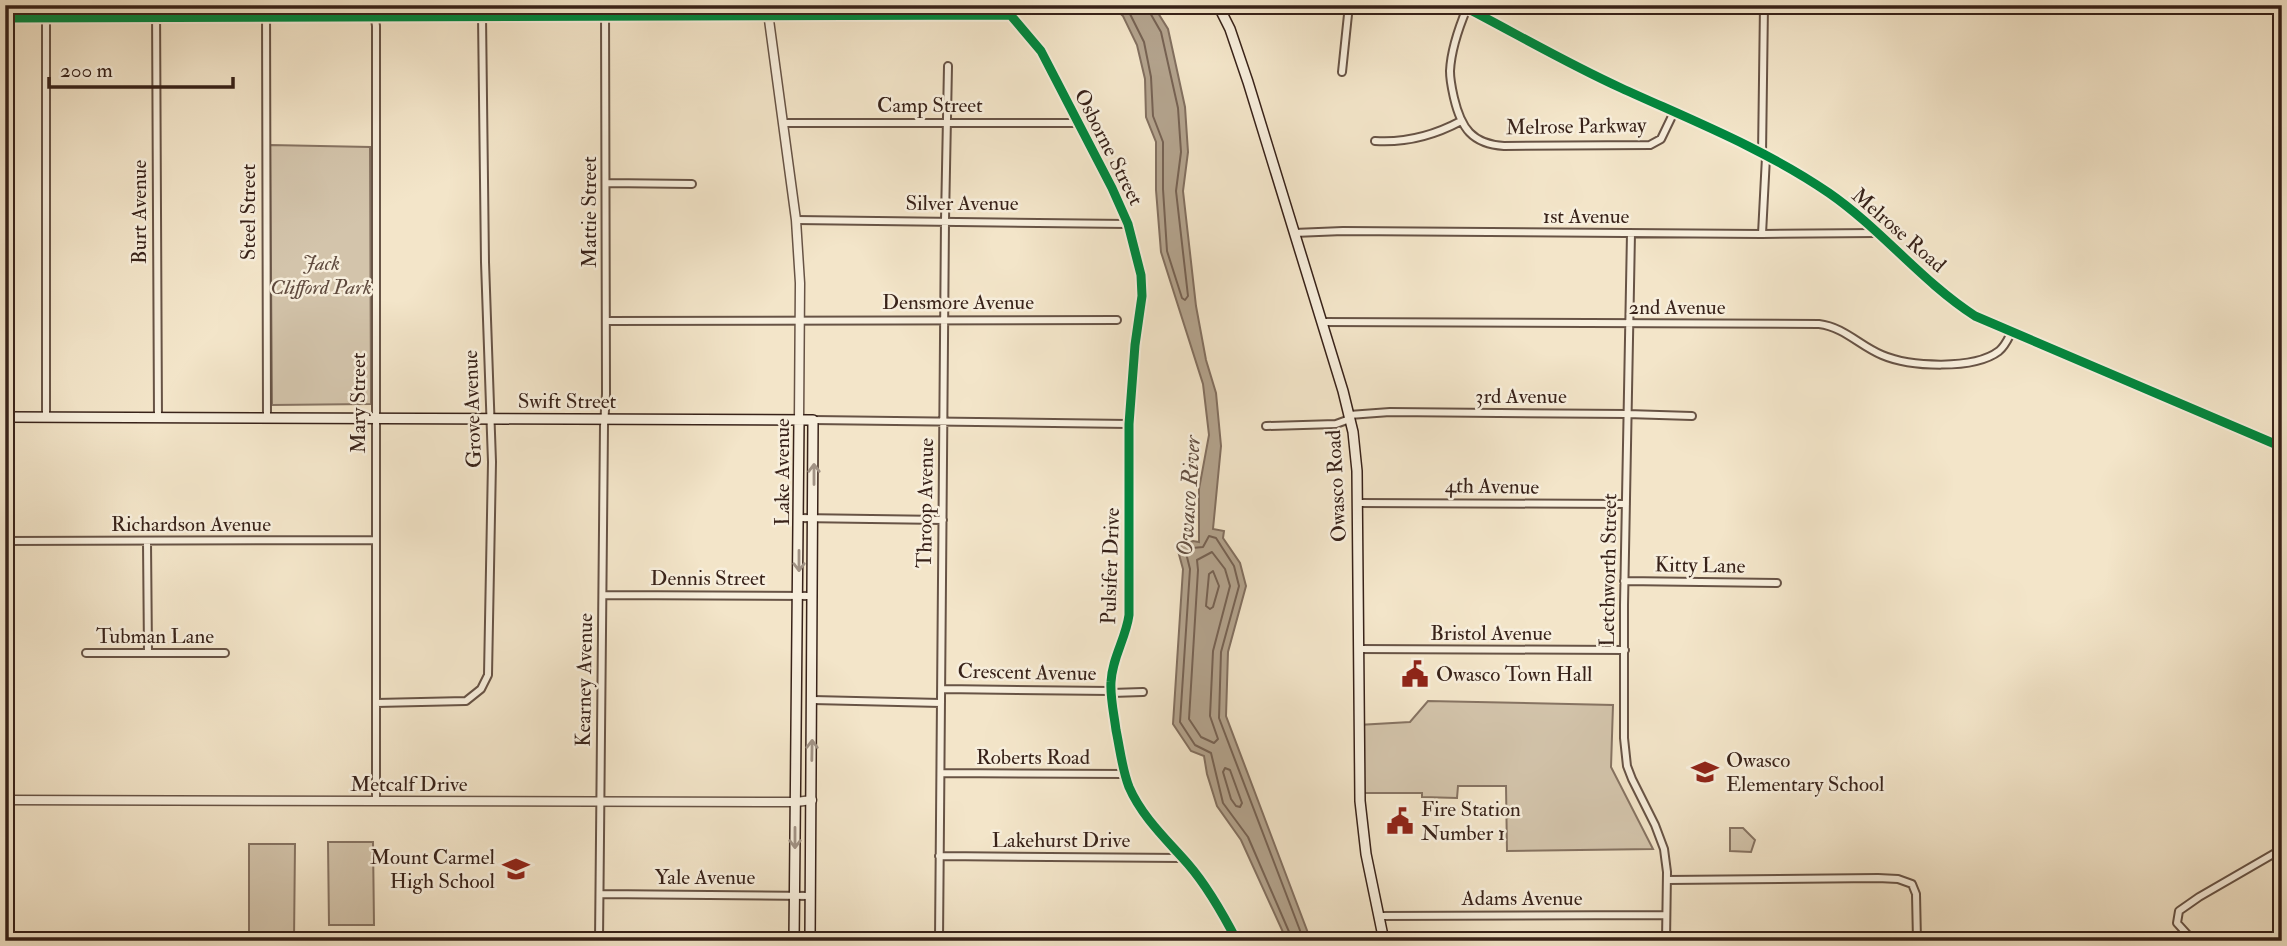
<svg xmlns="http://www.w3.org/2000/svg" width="2287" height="946" viewBox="0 0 2287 946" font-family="'IM FELL Double Pica',serif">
	<rect width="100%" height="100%" fill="#f3e5c9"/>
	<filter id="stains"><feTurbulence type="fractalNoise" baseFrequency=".00286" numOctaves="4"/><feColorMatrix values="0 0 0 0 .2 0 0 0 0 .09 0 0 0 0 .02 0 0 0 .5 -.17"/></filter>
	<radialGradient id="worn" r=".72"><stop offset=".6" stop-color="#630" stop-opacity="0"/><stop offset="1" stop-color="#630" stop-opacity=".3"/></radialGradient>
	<path fill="#d3c4ab" stroke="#867362" stroke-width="2" d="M270,145L370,147L371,404L272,405Z
		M1428,701L1613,705L1611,767L1653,849L1507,851L1506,786H1458L1457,798L1422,797V793H1359L1358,725L1410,722Z
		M1730,828H1743L1755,840L1751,852L1730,851Z
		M328,842H373L374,925H329Z
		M249,844H295L294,941H249Z"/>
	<path fill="#b3a38d" stroke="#826f5f" stroke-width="2" d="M1111,5H1153L1168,29L1185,107L1188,152L1183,191L1196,306L1206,360L1216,393L1221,446L1213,529L1224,531L1223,538L1240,563L1246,586L1228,652L1226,716L1311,941H1287L1241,840L1217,806L1207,774L1204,756L1191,751L1173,724L1183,569L1177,547L1193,541L1199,542V489L1209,435L1203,384L1161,252L1156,190V142L1146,117L1145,79L1137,45L1123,16Z"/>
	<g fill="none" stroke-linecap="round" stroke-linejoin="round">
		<path stroke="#766253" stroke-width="2" d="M1122,5L1129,12L1144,42L1151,77L1153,116L1163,142V189L1167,251L1182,298L1185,300L1188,296L1176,191L1181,152L1178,108L1161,32L1149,11L1148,5
			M1212,552L1225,569L1230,586L1213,651L1210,716L1218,739L1214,743L1201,737L1189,719L1198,570L1197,560Z
			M1213,571L1219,586L1213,607L1210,609L1206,606L1209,574Z
			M1225,768L1230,770L1242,803L1240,807L1236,806L1231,799L1223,772Z
			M1293,941L1248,837L1223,803L1211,753L1195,745L1180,722L1190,569L1186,553L1192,548L1203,547L1209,536L1216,538L1234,566L1239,586L1221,652L1219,718L1304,941"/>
		<defs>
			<path id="minor" d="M156,5L158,418
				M266,5L267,418
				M373,5L376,26V801
				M1002,5L1041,51L1112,188L1128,224L1141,275L1142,296L1135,345L1129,424V615C1126,638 1112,658 1111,682C1110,697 1114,714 1116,730C1120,749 1122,769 1129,787C1142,817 1167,840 1188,864C1208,887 1223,914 1237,941
				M1488,5L1489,20
				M1467,8C1459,27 1451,51 1450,71C1450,81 1452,89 1454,98C1461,128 1472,144 1504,146L1650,145L1661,139L1674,112
				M5,18L1011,15
				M46,18V418
				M1342,72L1349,5
				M784,123H1077
				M1375,141C1406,143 1433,136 1461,121
				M1762,154L1764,5
				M607,183L692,184
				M796,220L1128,224
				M1294,233L1343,231L1762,234L1877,233
				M1631,233L1624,605V738L1627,766L1632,779L1655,825L1664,849L1667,872L1666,941
				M1762,234L1766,157
				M606,321L1117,320
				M1322,322L1819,324C1844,327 1860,346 1882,355C1910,367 1974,370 1999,351C2005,346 2008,339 2011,333
				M813,420L1129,424
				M1266,426L1336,424L1347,420L1349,415L1390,412L1627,414L1692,416
				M1358,503L1626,504
				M799,518L943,520
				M5,541L376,540
				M147,542L148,653
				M1624,581L1777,583
				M603,595L813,596
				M1358,649L1625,650
				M86,653H225
				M942,689L1111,691
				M1111,693L1143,692
				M813,700L941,703
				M376,703L466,701L481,689L488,675L492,462L485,262L482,16
				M941,773L1125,774
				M939,856L1182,858
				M1667,880L1878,878L1898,879L1912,884L1916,894L1917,941
				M600,894L811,896
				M1378,916L1666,915
				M599,941L604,426L606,394L605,5
				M810,941H829
				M939,941L945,220L948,66
				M2197,941L2187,934L2177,923L2179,911L2199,897L2282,849"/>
			<path id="tertiary" d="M767,5L796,220L800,283L799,420
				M1461,5C1515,33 1566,63 1621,88C1691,120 1765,149 1829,193C1881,229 1921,281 1975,316L2282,447
				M5,800L796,802L812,800"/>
			<path id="secondary" d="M1218,5L1230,29L1248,82L1343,391L1353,432L1357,471L1360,801L1366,854L1384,941
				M5,417L813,420L810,941
				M794,941L799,420"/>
		</defs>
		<use href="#minor" stroke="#675345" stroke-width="10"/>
		<use href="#tertiary" stroke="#675345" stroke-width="11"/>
		<use href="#secondary" stroke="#382219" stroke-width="12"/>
		<use href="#minor" stroke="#f7eedc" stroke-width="6"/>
		<use href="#tertiary" stroke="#f7eedc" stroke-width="8"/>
		<use href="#secondary" stroke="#f7eedc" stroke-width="9"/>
		<defs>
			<path id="cycleway" d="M1002,5L1041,51L1112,188L1128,224L1141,275L1142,296L1135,345L1129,424V615C1126,638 1112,658 1111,682C1110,697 1114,714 1116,730C1120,749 1122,769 1129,787C1142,817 1167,840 1188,864C1208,887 1223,914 1237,941
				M1461,5C1515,33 1566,63 1621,88C1691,120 1765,149 1829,193C1881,229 1921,281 1975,316L2282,447
				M5,18L1011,15"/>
		</defs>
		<use href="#cycleway" stroke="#f7eedc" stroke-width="13"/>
		<use href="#cycleway" stroke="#00873e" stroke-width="9"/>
	</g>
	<defs><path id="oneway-shaft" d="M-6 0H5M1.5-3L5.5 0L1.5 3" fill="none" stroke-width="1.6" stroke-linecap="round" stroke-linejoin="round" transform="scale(1.75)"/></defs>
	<g stroke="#a19284">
		<use href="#oneway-shaft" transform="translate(814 474) rotate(-90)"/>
		<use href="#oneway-shaft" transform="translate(799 561) rotate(90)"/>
		<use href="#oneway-shaft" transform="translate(812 750) rotate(-89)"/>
		<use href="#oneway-shaft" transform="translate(795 838) rotate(90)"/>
	</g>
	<defs>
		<symbol id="civic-bare" viewBox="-9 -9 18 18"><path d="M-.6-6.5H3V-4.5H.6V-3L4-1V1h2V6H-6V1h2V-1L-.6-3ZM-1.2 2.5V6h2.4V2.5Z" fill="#8f2418" stroke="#f7eedc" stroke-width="2.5" paint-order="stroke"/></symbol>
		<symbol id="school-bare" viewBox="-9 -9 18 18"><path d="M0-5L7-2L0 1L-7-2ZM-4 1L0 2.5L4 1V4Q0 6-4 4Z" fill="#8f2418" stroke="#f7eedc" stroke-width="2.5" paint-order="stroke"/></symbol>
	</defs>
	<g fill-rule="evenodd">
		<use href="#civic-bare" x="1396" y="655" width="38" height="38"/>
		<use href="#school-bare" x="1686" y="753" width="38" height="38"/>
		<use href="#civic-bare" x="1381" y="802" width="38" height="38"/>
		<use href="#school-bare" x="497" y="850" width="38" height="38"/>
	</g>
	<g text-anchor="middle" stroke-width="5" stroke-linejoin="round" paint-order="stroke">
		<g font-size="21" fill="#382219" stroke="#f7eedc">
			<text x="930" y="112">Camp Street</text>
			<text transform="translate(1576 126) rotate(-1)" y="7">Melrose Parkway</text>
			<text transform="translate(1109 147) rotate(63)" y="7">Osborne Street</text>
			<text x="962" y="210">Silver Avenue</text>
			<text transform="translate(139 212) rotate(-90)" y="7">Burt Avenue</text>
			<text transform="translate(248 212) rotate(-90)" y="7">Steel Street</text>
			<text transform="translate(589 212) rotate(-90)" y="7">Mattie Street</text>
			<text x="1586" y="223">1st Avenue</text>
			<text transform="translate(1899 230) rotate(41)" y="7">Melrose Road</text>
			<text x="958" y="309">Densmore Avenue</text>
			<text x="1677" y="314">2nd Avenue</text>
			<text x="1521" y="403">3rd Avenue</text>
			<text x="567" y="408">Swift Street</text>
			<text transform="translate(358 403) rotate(-90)" y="7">Mary Street</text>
			<text transform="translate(472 409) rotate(-92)" y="7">Grove Avenue</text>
			<text transform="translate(782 472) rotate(-90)" y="7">Lake Avenue</text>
			<text transform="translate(1336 486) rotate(-93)" y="7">Owasco Road</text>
			<text transform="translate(1492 486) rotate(1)" y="7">4th Avenue</text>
			<text transform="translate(925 503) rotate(-89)" y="7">Throop Avenue</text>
			<text x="191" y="531">Richardson Avenue</text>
			<text transform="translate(1700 565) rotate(1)" y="7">Kitty Lane</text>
			<text transform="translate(1110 566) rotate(-88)" y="7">Pulsifer Drive</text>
			<text transform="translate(1608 570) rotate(-89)" y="7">Letchworth Street</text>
			<text x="708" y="585">Dennis Street</text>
			<text x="1491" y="640">Bristol Avenue</text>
			<text x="155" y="643">Tubman Lane</text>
			<text transform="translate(1027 672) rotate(1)" y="7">Crescent Avenue</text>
			<text transform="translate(584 680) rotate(-89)" y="7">Kearney Avenue</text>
			<text x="1033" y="764">Roberts Road</text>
			<text x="409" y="791">Metcalf Drive</text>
			<text x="1061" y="847">Lakehurst Drive</text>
			<text x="705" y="884">Yale Avenue</text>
			<text x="1522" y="905">Adams Avenue</text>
		</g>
		<g font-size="21" font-style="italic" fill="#5f4a3e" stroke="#f7eedc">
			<text x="321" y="270">Jack<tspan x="321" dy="24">Clifford Park</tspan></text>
		</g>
		<g font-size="21" fill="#382219" stroke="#f7eedc" text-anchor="start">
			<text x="1436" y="681">Owasco Town Hall</text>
			<text x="1726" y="767">Owasco<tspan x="1726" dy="24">Elementary School</tspan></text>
			<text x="1421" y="816">Fire Station<tspan x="1421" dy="24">Number 1</tspan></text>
			<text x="495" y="864" text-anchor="end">Mount Carmel<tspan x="495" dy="24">High School</tspan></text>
		</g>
		<g font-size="23" font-style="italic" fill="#634f42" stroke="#f7eedc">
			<text transform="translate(1188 496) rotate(-86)" y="8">Owasco River</text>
		</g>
	</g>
	<rect width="2287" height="946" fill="none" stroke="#f3e5c9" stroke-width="28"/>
	<rect x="7" y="7" width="2273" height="932" fill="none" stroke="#382219" stroke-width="3.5"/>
	<rect x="14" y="14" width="2259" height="918" fill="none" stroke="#382219" stroke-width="2"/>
	<path d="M49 77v10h184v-10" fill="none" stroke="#382219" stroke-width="3.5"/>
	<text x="60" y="77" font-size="21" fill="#382219" stroke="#f7eedc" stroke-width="5" paint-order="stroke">200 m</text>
	<rect width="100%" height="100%" filter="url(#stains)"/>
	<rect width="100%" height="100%" fill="url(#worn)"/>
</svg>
